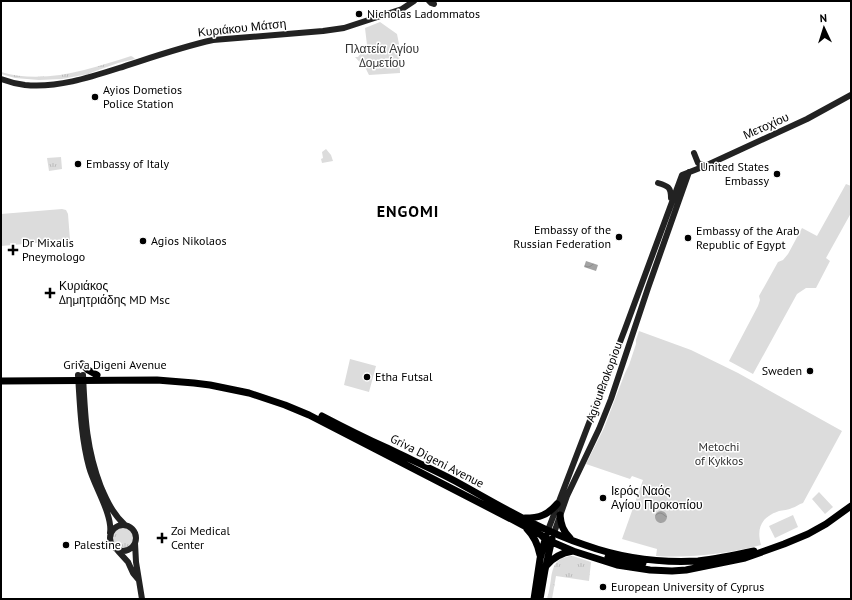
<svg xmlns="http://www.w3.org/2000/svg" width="852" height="600" viewBox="0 0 852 600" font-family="'PT Sans',sans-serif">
	<defs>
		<pattern id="grass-tufts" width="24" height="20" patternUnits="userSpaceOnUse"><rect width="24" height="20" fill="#dcdcdc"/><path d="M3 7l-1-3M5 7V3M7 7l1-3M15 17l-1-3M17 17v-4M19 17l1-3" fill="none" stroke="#bbb"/></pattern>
		<pattern id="water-waves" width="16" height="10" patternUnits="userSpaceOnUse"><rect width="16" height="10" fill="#a3a3a3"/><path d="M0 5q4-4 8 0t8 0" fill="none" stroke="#8b8b8b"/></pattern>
	</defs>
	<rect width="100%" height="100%" fill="#fff"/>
	<path fill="url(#grass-tufts)" d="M131,56L133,57L135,59L118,63L93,72L88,74L62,79L39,80L15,78L1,74V72C45,85 90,69 131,56Z
		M61,157L62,169L49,171L47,158Z
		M112 538a11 11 0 1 1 22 0a11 11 0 1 1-22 0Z
		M573,556L591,562L589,581L556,576L552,599H547C549,592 550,586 551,579C553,564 557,557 573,556Z"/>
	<path fill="#dcdcdc" d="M380,22L397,34L399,44L400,73L369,75L366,69L355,57H358L367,45L365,28Z
		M326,149L331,155L333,161L322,163L321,159L323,158L322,152Z
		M846,184L851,186V213L826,258L830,261L816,288H806L797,294L753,374L729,361L758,306L760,300L759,296L778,262L783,260L788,254L802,228L817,236Z
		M62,209L66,210L68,214L70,240L1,246V214Z
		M639,331L691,350L738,373L842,431L803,503C799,504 796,507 792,508C788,510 783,510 779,511C762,517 756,527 761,545C726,554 692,558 656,556L657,549L622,539L643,480L632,476L630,479L586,464L604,428L625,373L629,365L636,344V340Z
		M350,359L376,366L369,392L344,385Z
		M819,492L833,507L825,514L812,499Z
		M793,515L798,527L775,538L769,526Z"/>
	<path fill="url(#water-waves)" d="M586,261L598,265L596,271L584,267Z
		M655 517a6 6 0 1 1 12 0a6 6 0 1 1-12 0Z"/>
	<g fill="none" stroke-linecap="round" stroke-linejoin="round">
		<path stroke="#222" stroke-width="6" d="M429,1L431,3L434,4
			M1,79C9,82 17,84 25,85C57,88 88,78 119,68C150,58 181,47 213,40L323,31L344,28L402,9L414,1
			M694,153L698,163L705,166
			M658,183C668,186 671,187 671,198
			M78,375C80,406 81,437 89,467C94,486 113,515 110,533
			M83,375C85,416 86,448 101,487C107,501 113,514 125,525
			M110 538a13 13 0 1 1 26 0a13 13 0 1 1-26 0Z
			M548,530L625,329L682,175L705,166L807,119L851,95
			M554,533L567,496L599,429L611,399L648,288L689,172
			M135,543L136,562L142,599
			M118,551L128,562L133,573L138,579"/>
		<path stroke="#000" stroke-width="7" d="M82,364L88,370L97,375
			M1,381L157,380L194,383L210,385L249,393L285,405L309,415L513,520L541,535L545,539L573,551L617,565L650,570L672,571L686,570L745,558L784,544L808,534L826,524L851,506
			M322,416C343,427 365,438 387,448C409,459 433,469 455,481C497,504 539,530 585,545C621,558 660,563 698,561C717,559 736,555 754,551
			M560,515C561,525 563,531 570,538
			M525,518C539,518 548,515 557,504
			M527,529C534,536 538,545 540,555
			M608,557L626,561L643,563
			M546,566C553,557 561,553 573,551
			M534,599L540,559L546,536
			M540,599L545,570L552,539"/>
	</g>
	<g fill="#000" stroke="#fff" stroke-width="1.5">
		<circle cx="359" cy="14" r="4"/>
		<circle cx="95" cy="97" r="4"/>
		<circle cx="78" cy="164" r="4"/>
		<circle cx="777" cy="174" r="4"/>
		<circle cx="619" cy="237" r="4"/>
		<circle cx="688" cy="238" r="4"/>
		<circle cx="143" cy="241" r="4"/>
		<path d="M11 244h4v4h4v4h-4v4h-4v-4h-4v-4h4z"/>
		<path d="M48 287h4v4h4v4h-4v4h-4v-4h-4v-4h4z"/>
		<circle cx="810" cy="371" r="4"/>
		<circle cx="367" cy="377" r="4"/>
		<circle cx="603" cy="498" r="4"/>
		<path d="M160 532h4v4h4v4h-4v4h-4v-4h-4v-4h4z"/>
		<circle cx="66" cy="545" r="4"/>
		<circle cx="603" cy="587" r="4"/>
	</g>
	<g text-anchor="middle" stroke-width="3" stroke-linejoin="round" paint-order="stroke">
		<g font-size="12" fill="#000" stroke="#fff" text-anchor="start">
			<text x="367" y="18">Nicholas Ladommatos</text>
			<text x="103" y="94">Ayios Dometios<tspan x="103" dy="14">Police Station</tspan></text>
			<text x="86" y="168">Embassy of Italy</text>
			<text x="769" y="171" text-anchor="end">United States<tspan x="769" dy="14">Embassy</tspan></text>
			<text x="611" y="234" text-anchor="end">Embassy of the<tspan x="611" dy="14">Russian Federation</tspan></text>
			<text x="696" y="235">Embassy of the Arab<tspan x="696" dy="14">Republic of Egypt</tspan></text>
			<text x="151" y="245">Agios Nikolaos</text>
			<text x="22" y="247">Dr Mixalis<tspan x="22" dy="14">Pneymologo</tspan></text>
			<text x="59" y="290">Κυριάκος<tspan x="59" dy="14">Δημητριάδης MD Msc</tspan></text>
			<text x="802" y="375" text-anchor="end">Sweden</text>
			<text x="375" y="381">Etha Futsal</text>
			<text x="611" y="495">Ιερός Ναός<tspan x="611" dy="14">Αγίου Προκοπίου</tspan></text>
			<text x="171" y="535">Zoi Medical<tspan x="171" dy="14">Center</tspan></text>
			<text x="74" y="549">Palestine</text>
			<text x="611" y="591">European University of Cyprus</text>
		</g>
		<g font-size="12" fill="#000" stroke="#fff">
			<text transform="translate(242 28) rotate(-6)" y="4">Κυριάκου Μάτση</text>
			<text transform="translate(766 126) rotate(-24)" y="4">Μετοχίου</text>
			<text x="115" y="369">Griva Digeni Avenue</text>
			<text transform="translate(604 382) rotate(-70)" y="4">Agiou Prokopiou</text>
			<text transform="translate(437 461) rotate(27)" y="4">Griva Digeni Avenue</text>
		</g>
		<g font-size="12" fill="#333" stroke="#fff">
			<text x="382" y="53">Πλατεία Αγίου<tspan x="382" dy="14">Δομετίου</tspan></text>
			<text x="719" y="451">Metochi<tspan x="719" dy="14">of Kykkos</tspan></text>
		</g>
		<g font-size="16" font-weight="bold" letter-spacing="1" fill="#000" stroke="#fff">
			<text x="408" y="217">ENGOMI</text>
		</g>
	</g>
	<rect width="852" height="600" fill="none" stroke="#000000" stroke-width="4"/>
	<g transform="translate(824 28) rotate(356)" stroke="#ffffff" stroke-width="3" paint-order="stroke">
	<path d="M0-3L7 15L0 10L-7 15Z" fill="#000000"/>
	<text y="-6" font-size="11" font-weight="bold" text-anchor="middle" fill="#000000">N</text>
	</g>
</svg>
